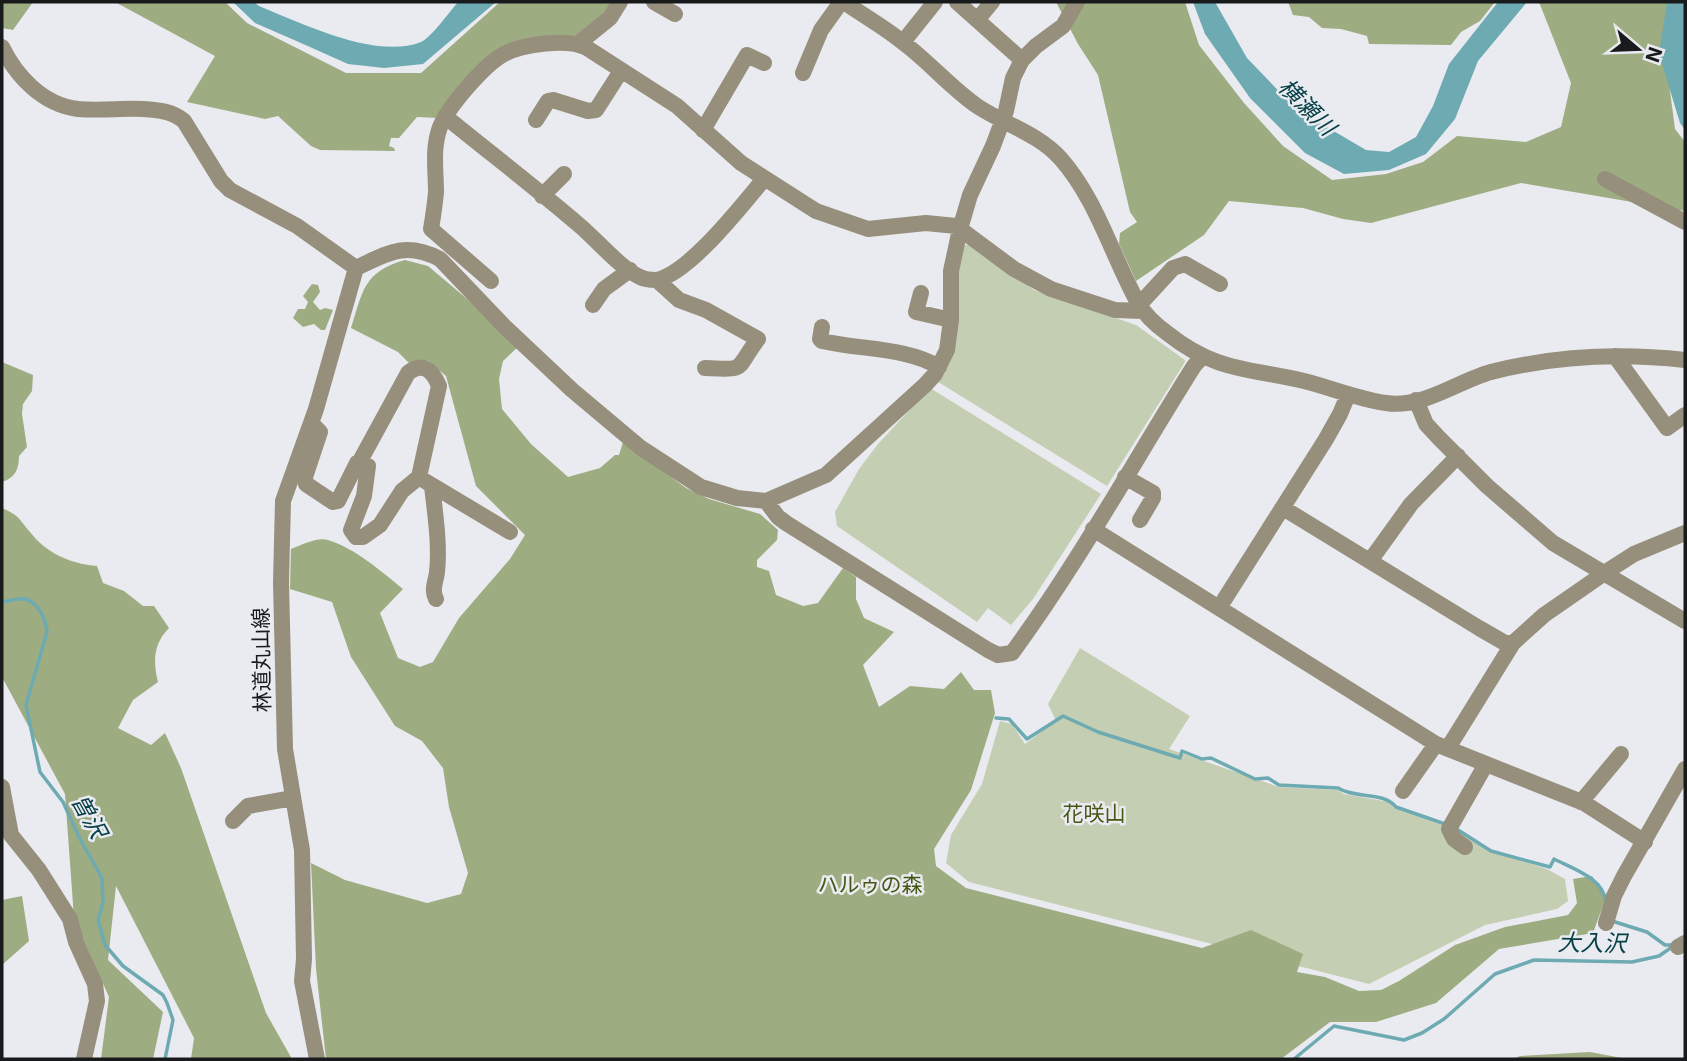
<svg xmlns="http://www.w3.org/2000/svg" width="1687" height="1061" viewBox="0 0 1687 1061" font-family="Inter,'Noto Sans JP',sans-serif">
	<rect width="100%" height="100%" fill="#e9ebf1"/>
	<path fill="#c4ceb2" d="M971,244L1034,290L1136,325L1185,360V362L1107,486L935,380L960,246Z
		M930,388L1101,494L1033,599L1011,625L988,608L977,622L837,526L835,512L859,469L878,444Z
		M1080,648L1190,716L1169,749L1279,787L1338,790L1343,794L1389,802L1395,808L1455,830L1491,851L1547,869L1565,879L1568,901L1557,909L1485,925L1369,984L969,882L946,863L951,835L982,784L1000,721L1012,724L1025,744L1056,721L1048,704Z"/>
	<path fill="#9eac81" d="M2,2H33L13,30L2,28Z
		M115,2H225L247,23L346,73H421L500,2H614L590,30L569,40L511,43L438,118L417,117L399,138H391L389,146L394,148L395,151L320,150L311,146L278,116L265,119L187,102L215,56Z
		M1056,2H1185L1199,45L1244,103L1283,146L1332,180L1386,174L1423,162L1457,136L1526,142L1561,127L1571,83L1539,2H1676L1668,76L1675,129L1685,142V211L1521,183L1371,223L1343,219L1303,208L1229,201L1204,235L1136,281L1119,244L1120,233L1137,222L1130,212L1098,75L1078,44Z
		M1288,2H1495L1480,21L1461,32L1451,45L1369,44L1367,36L1341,29L1322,28L1309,17L1293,15Z
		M405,260L428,266L485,314L519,346L503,361L499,379L502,409L531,444L568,477L600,468L615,455H619L623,442L686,488L709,499L760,514L778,530L777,540L757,560V567L769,571L776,595L803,606L818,603L843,568L856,577V599L864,618L894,632L863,665L879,707L910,686L944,689L961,672L974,690H991L995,713L971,790L934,849L936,866L966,888L1202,948L1251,930L1303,954L1297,972L1325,977L1359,991L1381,990L1399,981L1455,945L1505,927L1568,915L1577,903L1573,879L1592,876L1606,897L1593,933L1499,949L1436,1003L1376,1022H1330L1281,1059H326L316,969L311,863L345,880L427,903L461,894L468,873L449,807L443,768L422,741L395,726L351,657L332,602L290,589L291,549C302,545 317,537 328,540C355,548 382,572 403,589L380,613L398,658L420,667L433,662L459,618L510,559L525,535L476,486L446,376L428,361L409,363L398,352L351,328C363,291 363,272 405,260Z
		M312,284L318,285L320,292L313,302L320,310L325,308L333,310L325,330H321L314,324L303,327L293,318L298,309H305L308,302L303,296Z
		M2,362L33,375L32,391L23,404L22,414L27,447L19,456C19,469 15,478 2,482Z
		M2,508C20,516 18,518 30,532C46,553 71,564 97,566L103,583L124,591L143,606H154L169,628C153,644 153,662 158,682L133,700L118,728L151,745L165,733L181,768L266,1013L292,1059H191L194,1038L116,886L108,960L163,1012L153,1059H101L109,997L74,918L65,794L2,677Z
		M22,896L29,941L2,965V900Z
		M1590,1052L1627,1059H1513L1520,1056Z"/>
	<path fill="#6eaab2" d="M233,2H254L259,6C301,23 376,60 421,42C431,38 450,11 458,2H496L423,64L384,68L348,64L301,43L255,23Z
		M1193,2H1215L1247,58L1296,109L1366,150L1389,152L1416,137L1433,106L1449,64L1498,2H1527L1478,61L1455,119L1426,154L1389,170L1344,174L1305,153L1250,98L1205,34Z
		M1667,2H1685V130L1680,123L1659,54Z"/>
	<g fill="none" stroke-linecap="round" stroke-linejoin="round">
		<path stroke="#6eaab2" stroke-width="3.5" d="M2,602C8,601 19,598 25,599C39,602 46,621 47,632L26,705L40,772L63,802L80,839L102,878L103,903L98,920L105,945L123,966L163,995L167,1003L173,1020L165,1059
			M996,718L1009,719L1027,739L1063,716L1098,732L1180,758L1182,751L1202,759L1211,758L1255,779L1268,778L1279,785L1338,788C1355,799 1383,791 1396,807L1445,824
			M1455,828L1491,851L1550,867L1554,859C1574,869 1603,878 1606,902
			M1612,921L1647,932L1665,945H1673
			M1294,1059L1334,1026L1404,1040L1422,1033L1444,1019L1495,974L1534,960L1632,962L1659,956L1672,947"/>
		<path stroke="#968f7c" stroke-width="16" d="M654,2L675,14
			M844,2C864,16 886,28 905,44C930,63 951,88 977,106C1004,124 1039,134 1061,159C1097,200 1112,256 1138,303C1145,315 1156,325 1167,333C1216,372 1248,368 1304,381C1332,388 1358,399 1386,403C1422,409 1458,381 1491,372C1554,356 1621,353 1685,360
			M957,2L1022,60
			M978,19L992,2
			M903,42L935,2
			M579,43L610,18L620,2
			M2,47C16,76 43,105 78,109C100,111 122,108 143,109C158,110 172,111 184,121L221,181L230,190L297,226L356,268
			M803,73L821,30L841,2
			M446,117C490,153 536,188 579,225C597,240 619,267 640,277C644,279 651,280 656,280C689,274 742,205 764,179
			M536,120L548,101L553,100L588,111L596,110L621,71
			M703,130L747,55L764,63
			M1605,179L1685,222
			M542,196L564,174
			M356,268C388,253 405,241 440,259L504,326L572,390L641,448L701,487L737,498L766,501L826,475L925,385L935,374L947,350L951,320V271L960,229L970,195L993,146L1006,111L1013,78L1022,60L1036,46L1063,26L1077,2
			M657,280L679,300L706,310L758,339C734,371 748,370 705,368
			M491,281L431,229C433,217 435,204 436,192C436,170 432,149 440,127C448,107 484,65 504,54C523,44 568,38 587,48L677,106L741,163L816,211L868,229L926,223L956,226L1014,269L1051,289L1115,310L1143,311
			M921,293L916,312L951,320
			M593,305L604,289L630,270
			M1139,305L1173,268L1185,264L1220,284
			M822,327L820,339L822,341C861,350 905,347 939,367
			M1615,356L1667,428L1685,415
			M1416,400L1426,424L1439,438L1487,486L1553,543L1685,621
			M311,423L320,432L305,477L306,484L333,502L338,501L357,463L360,461L368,466L364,496L351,530L356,537H363L380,525L402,491L419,477L439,386C433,371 423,361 408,373L360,461
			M1125,477L1153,493V498L1140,520
			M425,481L510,532
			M432,486C435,513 440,544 437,572C436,582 431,589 436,599
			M766,501L778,517L786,523L988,650L998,655L1012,653C1079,562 1134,461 1194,366L1202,357
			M1283,508L1479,628L1505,643H1513
			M1093,529L1436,744L1584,803L1645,842
			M1370,561L1411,504L1458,456
			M1219,608L1326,439L1340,414L1348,395
			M1448,748L1513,643L1544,615L1609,570L1634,554L1685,533
			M2,787L11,835L39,870L70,919L76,942L95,984L97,1001L84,1059
			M1403,791L1436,744
			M1581,802L1621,754
			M233,821L248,806L293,798
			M1465,847L1454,839L1449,829L1486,764
			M1606,923L1614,896L1624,876L1685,769
			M1678,947L1685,943
			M317,1059L302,981L304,959L302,850L285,749L281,583L283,501L316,409L356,268"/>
	</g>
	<g text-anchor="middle" stroke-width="5" stroke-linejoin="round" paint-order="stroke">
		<g font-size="21" fill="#191a1c" stroke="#e9ebf1">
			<text transform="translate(262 660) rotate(-91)" y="7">林道丸山線</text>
		</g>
		<g font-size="21" fill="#465714" stroke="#e9ebf1">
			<text x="1094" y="821">花咲山</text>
			<text x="870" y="892">ハルゥの森</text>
		</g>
		<g font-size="23" font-style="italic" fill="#074147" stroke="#e9ebf1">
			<text transform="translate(1307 107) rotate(45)" y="8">横瀬川</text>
			<text transform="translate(89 816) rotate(61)" y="8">曽沢</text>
			<text transform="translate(1592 943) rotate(1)" y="8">大入沢</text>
		</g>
	</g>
	<rect width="1687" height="1061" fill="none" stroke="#191a1c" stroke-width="7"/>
	<g transform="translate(1638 49) rotate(109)" stroke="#e9ebf1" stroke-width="5" paint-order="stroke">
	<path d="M0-5L12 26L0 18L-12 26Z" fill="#191a1c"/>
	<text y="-10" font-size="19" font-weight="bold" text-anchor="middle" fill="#191a1c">N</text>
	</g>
</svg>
